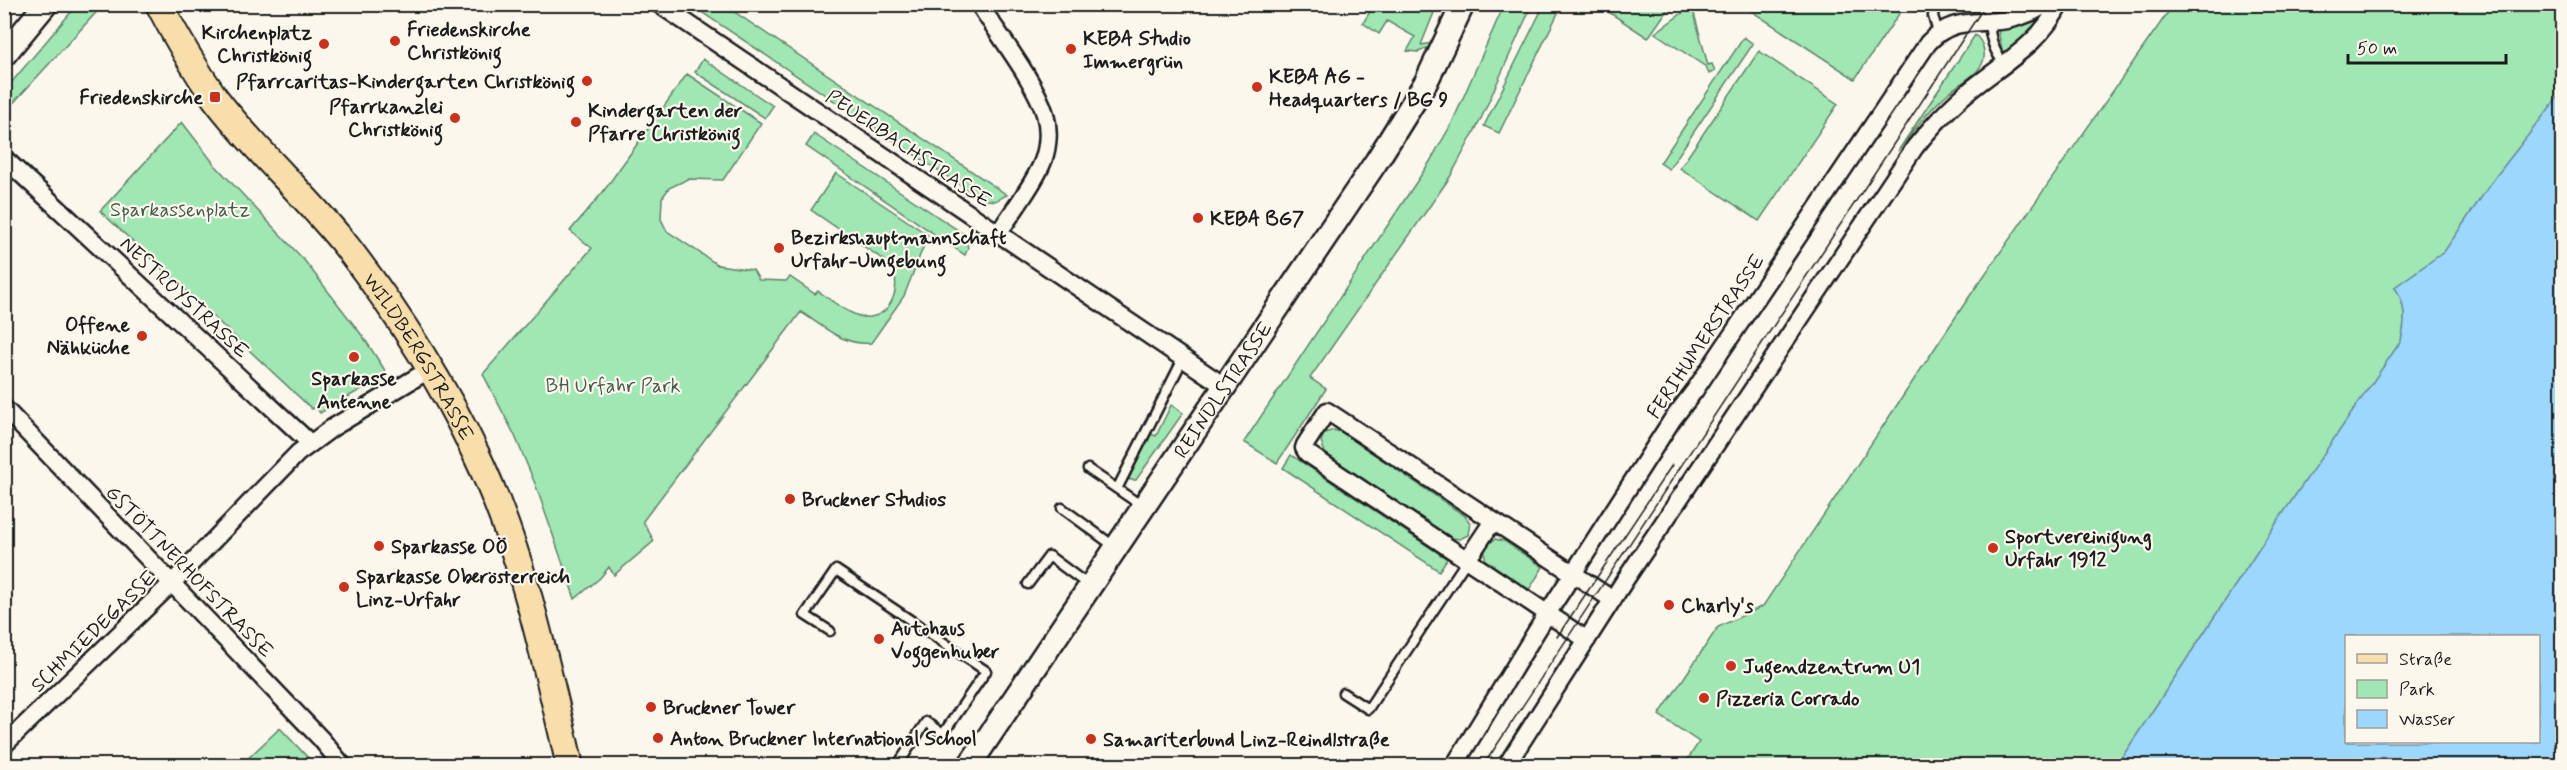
<svg xmlns="http://www.w3.org/2000/svg" width="2567" height="770" viewBox="0 0 2567 770" font-family="Mynerve,sans-serif">
	<rect width="100%" height="100%" fill="#fbf7ec"/>
	<filter id="ink" filterUnits="userSpaceOnUse"><feTurbulence type="fractalNoise" baseFrequency=".0167" numOctaves="2"/><feDisplacementMap in="SourceGraphic" scale="12" xChannelSelector="R" yChannelSelector="G"/><feConvolveMatrix kernelMatrix="1 2 1 2 8 2 1 2 1" color-interpolation-filters="sRGB"/></filter>
	<g filter="url(#ink)">
		<path fill="#a0e7b4" stroke="#5e8268" stroke-width="1.5" d="M77,5H103L5,112V90Z
			M691,5H724L1007,195L995,201L981,199Z
			M1374,5H1437L1421,45L1439,42L1419,52L1407,51L1415,37L1387,21L1379,34L1363,23Z
			M1504,5H1532L1480,121L1450,177L1310,378L1326,389L1277,463L1244,442L1429,163L1452,123Z
			M1544,5H1562L1499,133L1484,126Z
			M1598,5H1671L1648,38Z
			M1742,5H1905L1855,79Z
			M2173,5H2562V92L2494,179L2444,252L2395,287C2406,305 2406,320 2401,341L2273,528L2117,765H1684L1699,742L1659,715L1718,627L1763,606L1967,300Z
			M1692,6L1708,65L1712,64L1715,71L1709,74L1706,67L1655,33Z
			M2041,19L2042,23L2007,53L2003,54L1998,31Z
			M1975,35C1983,41 1987,54 1982,64C1976,76 1957,85 1947,94C1928,111 1913,131 1898,151Z
			M1744,37L1753,44L1669,169L1660,163Z
			M1759,51L1838,104L1759,221L1680,168Z
			M703,59L773,106L765,118L695,72Z
			M687,74L761,123L723,180L688,179L669,188L662,198L661,219L667,231L718,265L753,270L759,280L786,281L790,277L815,294L818,291C830,299 845,312 859,316C889,324 904,288 891,265L811,210L836,173L928,235L904,296L871,343C843,346 823,326 801,312L643,521L654,541L614,575L609,567L600,578L575,599L536,486L515,436L483,374L592,248L570,231L603,192Z
			M182,122L215,165L304,260L364,338L386,372L381,378L320,413L316,407L312,409L100,211Z
			M814,134L965,235L968,248L965,255L806,146Z
			M1171,405L1183,413L1136,480H1130L1129,478L1151,434L1156,436Z
			M1333,430L1341,432L1465,516L1470,523L1468,535L1460,539L1452,538L1325,453L1321,441L1325,433Z
			M1291,455L1447,559L1439,571L1283,468Z
			M1495,539L1504,541L1543,567L1529,590L1485,560V547Z
			M280,728L311,761L306,765H241Z"/>
		<path fill="#9cd8fd" stroke="#698da3" stroke-width="1.5" fill-rule="evenodd" d="M2562,92V765H2117L2273,528L2401,341C2406,320 2406,305 2395,287L2444,252L2494,179ZM2346,636H2538V742H2346Z"/>
		<g fill="none" stroke-linecap="round" stroke-linejoin="round">
			<defs>
				<path id="lane" d="M1935,4L1933,16L1938,32
					M1989,22C1990,37 1994,53 2005,64
					M1088,469L1142,506
					M1117,489L1183,359
					M1062,508L1115,547
					M1028,584L1049,556L1088,585
					M830,631L805,615L836,570L986,671L943,734L926,722L897,766
					M1343,693L1368,709L1467,560"/>
				<path id="street" d="M659,4L1224,386
					M979,4C998,34 1036,83 1045,114C1050,131 1048,152 1040,168C1029,191 1012,212 998,234
					M4,158L310,443
					M4,408L321,739L343,766
					M1467,560L1493,521
					M1587,640L1307,453L1304,448L1305,445L1327,411L1613,600
					M4,745L172,583L298,453L332,428L432,368
					M1454,766L1547,614L1672,420L1695,390L1928,43C1953,16 1975,25 2007,20C2021,17 2034,12 2047,4
					M1506,766L1625,580L1915,147C1933,125 1952,104 1974,87C2007,61 2040,43 2060,4"/>
				<g id="secondary">
					<path d="M4,55L46,4"/>
					<path id="s1" d="M969,766L1376,162L1426,82L1463,4"/>
				</g>
				<g id="primary">
					<path id="s2" d="M159,4C176,37 194,68 215,98C255,151 306,195 347,247C397,312 441,380 476,454C523,552 545,660 570,766"/>
				</g>
			</defs>
			<use href="#lane" stroke="#1c1c1c" stroke-width="13"/>
			<use href="#street" stroke="#1c1c1c" stroke-width="21"/>
			<use href="#secondary" stroke="#1c1c1c" stroke-width="27"/>
			<use href="#primary" stroke="#1c1c1c" stroke-width="30"/>
			<use href="#lane" stroke="#fbf7ec" stroke-width="8"/>
			<use href="#street" stroke="#fbf7ec" stroke-width="16"/>
			<use href="#secondary" stroke="#fbf7ec" stroke-width="22"/>
			<use href="#primary" stroke="#f8deab" stroke-width="26"/>
			<path stroke="#1c1c1c" stroke-width="1.5" d="M1557,637L1672,465
				M1483,766L1986,4"/>
		</g>
	</g>
	<g fill="#c8321e" stroke="#fbf7ec" stroke-width="2">
		<circle cx="395" cy="41" r="6"/>
		<circle cx="324" cy="44" r="6"/>
		<circle cx="1071" cy="49" r="6"/>
		<circle cx="587" cy="81" r="6"/>
		<circle cx="1257" cy="87" r="6"/>
		<rect x="209" y="91" width="12" height="12" rx="3"/>
		<circle cx="455" cy="118" r="6"/>
		<circle cx="576" cy="122" r="6"/>
		<circle cx="1198" cy="218" r="6"/>
		<circle cx="779" cy="248" r="6"/>
		<circle cx="142" cy="336" r="6"/>
		<circle cx="354" cy="357" r="6"/>
		<circle cx="790" cy="499" r="6"/>
		<circle cx="379" cy="546" r="6"/>
		<circle cx="1993" cy="548" r="6"/>
		<circle cx="344" cy="587" r="6"/>
		<circle cx="1669" cy="605" r="6"/>
		<circle cx="879" cy="639" r="6"/>
		<circle cx="1731" cy="666" r="6"/>
		<circle cx="1704" cy="698" r="6"/>
		<circle cx="651" cy="707" r="6"/>
		<circle cx="658" cy="738" r="6"/>
		<circle cx="1091" cy="739" r="6"/>
	</g>
	<g text-anchor="middle" stroke-width="4.5" stroke-linejoin="round" paint-order="stroke">
		<g font-size="20" font-weight="bold" fill="#1c1c1c" stroke="#fbf7ec" text-anchor="start">
			<text x="407" y="36">Friedenskirche<tspan x="407" dy="23">Christkönig</tspan></text>
			<text x="312" y="39" text-anchor="end">Kirchenplatz<tspan x="312" dy="23">Christkönig</tspan></text>
			<text x="1083" y="45">KEBA Studio<tspan x="1083" dy="23">Immergrün</tspan></text>
			<text x="1269" y="83">KEBA AG -<tspan x="1269" dy="23">Headquarters / BG 9</tspan></text>
			<text x="575" y="88" text-anchor="end">Pfarrcaritas-Kindergarten Christkönig</text>
			<text x="203" y="104" text-anchor="end">Friedenskirche</text>
			<text x="443" y="113" text-anchor="end">Pfarrkanzlei<tspan x="443" dy="23">Christkönig</tspan></text>
			<text x="588" y="117">Kindergarten der<tspan x="588" dy="23">Pfarre Christkönig</tspan></text>
			<text x="1210" y="225">KEBA BG7</text>
			<text x="791" y="244">Bezirkshauptmannschaft<tspan x="791" dy="23">Urfahr-Umgebung</tspan></text>
			<text x="130" y="331" text-anchor="end">Offene<tspan x="130" dy="23">Nähküche</tspan></text>
			<text x="354" y="385" text-anchor="middle">Sparkasse<tspan x="354" dy="23">Antenne</tspan></text>
			<text x="802" y="506">Bruckner Studios</text>
			<text x="2005" y="543">Sportvereinigung<tspan x="2005" dy="23">Urfahr 1912</tspan></text>
			<text x="391" y="553">Sparkasse OÖ</text>
			<text x="356" y="583">Sparkasse Oberösterreich<tspan x="356" dy="23">Linz-Urfahr</tspan></text>
			<text x="1681" y="612">Charly's</text>
			<text x="891" y="635">Autohaus<tspan x="891" dy="23">Voggenhuber</tspan></text>
			<text x="1743" y="673">Jugendzentrum U1</text>
			<text x="1716" y="705">Pizzeria Corrado</text>
			<text x="663" y="714">Bruckner Tower</text>
			<text x="670" y="745">Anton Bruckner International School</text>
			<text x="1103" y="746">Samariterbund Linz-Reindlstraße</text>
		</g>
		<g font-size="20" fill="#1c1c1c" stroke="#fbf7ec">
			<text transform="translate(909 148) rotate(34)" y="7">PEUERBACHSTRASSE</text>
			<text transform="translate(185 297) rotate(43)" y="7">NESTROYSTRASSE</text>
			<text transform="translate(1705 336) rotate(-56)" y="7">FERIHUMERSTRASSE</text>
			<text dy="7" stroke="none"><textPath href="#s2" startOffset="440">WILDBERGSTRASSE</textPath></text>
			<text dy="7" stroke="none"><textPath href="#s1" startOffset="454">REINDLSTRASSE</textPath></text>
			<text transform="translate(190 571) rotate(46)" y="7">GSTÖTTNERHOFSTRASSE</text>
			<text transform="translate(93 631) rotate(-44)" y="7">SCHMIEDEGASSE</text>
		</g>
		<g font-size="20" fill="#44594a" stroke="#fbf7ec">
			<text x="180" y="216">Sparkassenplatz</text>
			<text x="613" y="392">BH Urfahr Park</text>
		</g>
	</g>
	<rect width="2567" height="770" fill="none" stroke="#fbf7ec" stroke-width="24"/>
	<rect x="12" y="12" width="2543" height="746" fill="none" stroke="#1c1c1c" stroke-width="2" filter="url(#ink)"/>
	<rect x="2345" y="635" width="195" height="108" fill="#fbf7ec" stroke="#a29f99" stroke-width="1.5"/>
	<rect x="2357" y="654" width="30" height="9" fill="#f8deab" stroke="#a29f99" stroke-width="1.5"/>
	<text x="2399" y="665" font-size="18" fill="#1c1c1c">Straße</text>
	<rect x="2357" y="680" width="30" height="18" fill="#a0e7b4" stroke="#a29f99" stroke-width="1.5"/>
	<text x="2399" y="695" font-size="18" fill="#1c1c1c">Park</text>
	<rect x="2357" y="710" width="30" height="18" fill="#9cd8fd" stroke="#a29f99" stroke-width="1.5"/>
	<text x="2399" y="725" font-size="18" fill="#1c1c1c">Wasser</text>
	<path d="M2348 54v9h158v-9" fill="none" stroke="#1c1c1c" stroke-width="3"/>
	<text x="2357" y="54" font-size="18" fill="#1c1c1c" stroke="#fbf7ec" stroke-width="4.5" paint-order="stroke">50 m</text>
</svg>
